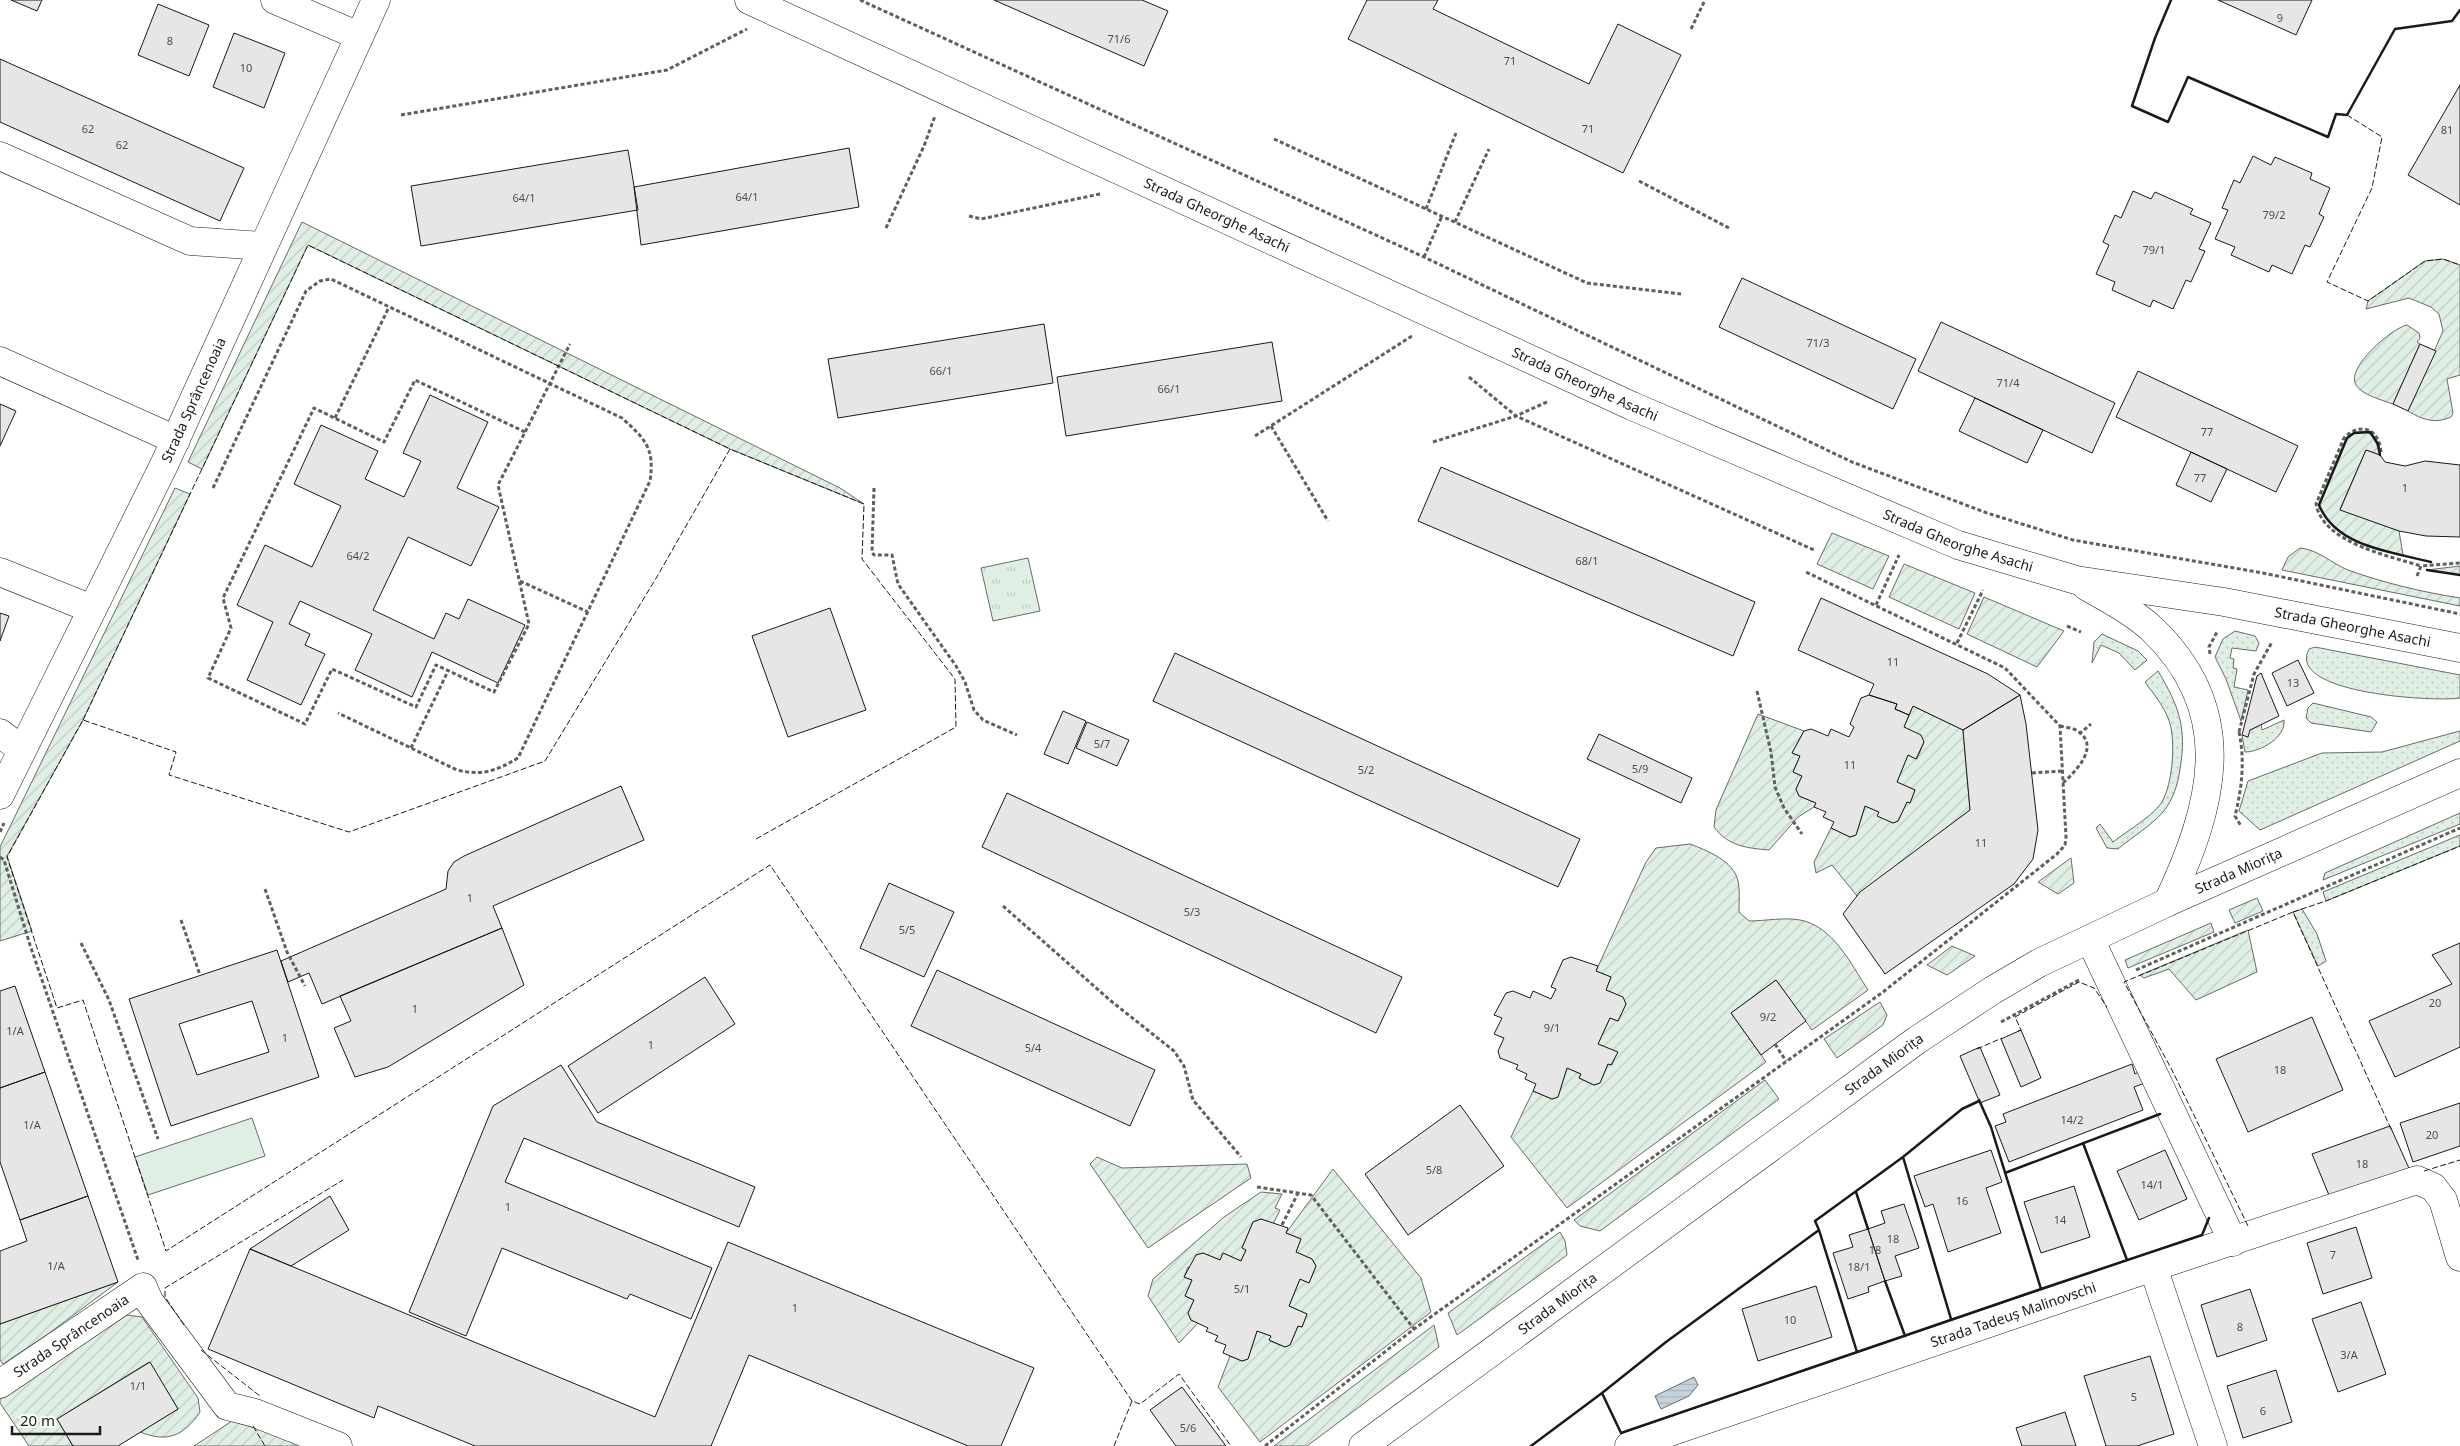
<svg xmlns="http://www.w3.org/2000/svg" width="2460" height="1446" viewBox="0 0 2460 1446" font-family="'Noto Sans',sans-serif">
	<defs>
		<pattern id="grass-dots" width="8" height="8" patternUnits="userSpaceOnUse" patternTransform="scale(1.25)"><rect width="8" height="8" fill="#e0efe3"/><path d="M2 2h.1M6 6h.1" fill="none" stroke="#c0ccc2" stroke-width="1.8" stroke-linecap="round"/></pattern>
		<pattern id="park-tufts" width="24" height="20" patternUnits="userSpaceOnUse" patternTransform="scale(1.25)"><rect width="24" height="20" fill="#e0efe3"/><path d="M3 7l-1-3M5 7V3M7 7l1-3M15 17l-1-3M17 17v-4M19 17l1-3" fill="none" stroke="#c0ccc2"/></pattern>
		<pattern id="garden-furrows" width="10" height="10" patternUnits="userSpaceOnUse" patternTransform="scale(1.25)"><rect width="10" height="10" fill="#e0efe3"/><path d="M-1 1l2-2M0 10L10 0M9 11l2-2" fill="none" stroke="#c0ccc2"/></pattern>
		<pattern id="water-rules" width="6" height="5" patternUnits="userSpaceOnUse" patternTransform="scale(1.25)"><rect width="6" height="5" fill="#c6d2dc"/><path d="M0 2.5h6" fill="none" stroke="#aab4bc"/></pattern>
	</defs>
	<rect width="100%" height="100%" fill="#fff"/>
	<path fill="url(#grass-dots)" stroke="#6a6a6a" d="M2235,631L2255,636L2259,643L2256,651L2232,648L2230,658L2234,659L2233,668L2237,669L2234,687L2248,690L2241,721L2226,679L2215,657L2223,639Z
		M2102,634L2138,651L2147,660L2135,670L2119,653L2101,645L2092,663L2094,642Z
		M2315,647L2460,675V698C2436,702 2285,694 2309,649Z
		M2158,671C2179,706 2187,728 2180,769C2178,784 2173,800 2163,812C2151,826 2132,837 2118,849L2107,848L2096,828L2100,824L2113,842C2127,831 2155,815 2163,800C2172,783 2175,748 2171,728C2168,711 2155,696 2145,682Z
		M2313,703L2371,717L2377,722L2371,732L2311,723L2306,718L2308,708Z
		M2284,720C2286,737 2261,752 2245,752L2242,735L2261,724L2262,730Z
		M2460,731V741L2260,830L2239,811L2248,781L2322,753L2382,752Z
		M2460,813V824L2323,880L2325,873Z
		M2460,835V846L2326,901L2323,892Z
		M2302,909L2317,934L2326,961L2318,966L2293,912Z"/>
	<path fill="url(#park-tufts)" stroke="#6a6a6a" d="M1028,558L1040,611L993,621L981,568Z"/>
	<path fill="url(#garden-furrows)" stroke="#6a6a6a" d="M302,222L840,488L864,504L730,449L308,245L202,469L188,462Z
		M2443,259L2460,265V375L2447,379L2453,413L2451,417C2435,424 2423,420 2408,411L2443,331L2439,314L2431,307L2409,298L2366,309L2368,301L2425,261Z
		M2407,325L2419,333L2420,338L2417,342L2420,344L2393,404C2382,400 2362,395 2356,385C2345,368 2392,328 2407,325Z
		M2364,431L2374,436L2380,455L2366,450L2340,509L2399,531L2403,555C2371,547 2333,539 2319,505L2347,438L2354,433Z
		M175,488L190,494L83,720L7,856L32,931L0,941V847Z
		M1832,533L1889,556L1873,589L1817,564Z
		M2300,548C2319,550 2331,563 2348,570C2384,583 2422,592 2460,598V606L2282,570L2288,557Z
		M1904,564L1975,593L1959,629L1889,597Z
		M2460,566V575L2427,570Z
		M1984,597L2064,631L2037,667L1967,634Z
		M1913,706L1963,730L1970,810L1857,896L1832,865L1816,873L1814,862L1831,828L1850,837L1856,835L1865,806L1879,812L1878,816L1893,823L1898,821L1907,802L1910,803L1915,790L1897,782L1908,755L1917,759L1924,742L1904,727Z
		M1758,714L1804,731L1792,753L1800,756L1793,772L1802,776L1796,789L1799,796L1816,803L1814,807L1798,817L1769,850C1746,848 1728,846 1714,827L1716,810Z
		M1690,844C1706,850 1734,861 1738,881C1740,890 1739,902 1739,912L1749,921C1765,921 1784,917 1800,920C1833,926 1851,964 1868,990L1812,1030L1776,980L1731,1013L1766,1062L1567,1208L1511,1137L1533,1091L1552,1099L1558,1097L1567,1068L1581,1074L1579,1078L1594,1085L1600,1083L1608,1064L1612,1065L1617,1052L1598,1044L1610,1018L1618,1021L1626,1004L1622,997L1606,990L1611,977L1596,971L1646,862L1656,848Z
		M2071,858L2074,883L2058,894L2038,882Z
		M2257,898L2263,911L2235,923L2229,910Z
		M2211,923L2214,932L2128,968L2125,960Z
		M2248,930L2257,972L2196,1000L2169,969L2144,978L2140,975Z
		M1952,946L1975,956L1947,975L1927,965Z
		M1880,1002L1887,1015L1883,1025L1837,1058L1824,1039Z
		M1765,1080L1779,1099L1600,1231L1580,1226L1574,1220Z
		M1097,1157L1122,1168L1247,1164L1251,1178L1148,1248L1090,1164Z
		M1333,1169L1421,1278L1431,1312L1260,1442L1218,1387L1230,1356L1242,1361L1248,1359L1257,1331L1271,1336L1270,1341L1285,1347L1290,1345L1298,1326L1302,1327L1307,1314L1289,1306L1300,1279L1309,1283L1316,1266L1312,1259L1296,1252L1301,1239L1286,1233Z
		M1261,1192L1282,1194L1275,1208L1280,1210L1273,1224L1261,1219L1253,1222L1242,1248L1246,1250L1241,1261L1223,1253L1220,1260L1203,1253L1196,1255L1191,1268L1188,1267L1184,1277L1192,1280L1185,1296L1194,1300L1188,1313L1191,1320L1198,1323L1179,1343L1148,1296L1153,1279L1224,1217Z
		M1560,1232L1565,1241L1567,1255L1457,1335L1448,1313Z
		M118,1282L48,1334L3,1364L0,1360V1324Z
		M127,1315L142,1317L198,1398L200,1412C184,1436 167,1443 140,1432L178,1409L149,1362L57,1419L73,1446H29L0,1403V1398Z
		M1434,1325L1439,1347L1307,1446H1274Z
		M232,1421L315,1446H194Z"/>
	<path fill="#e0efe3" stroke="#6a6a6a" d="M252,1118L265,1156L148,1195L135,1157Z"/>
	<path fill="url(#water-rules)" stroke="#6a6a6a" d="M1694,1377L1698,1385L1689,1396L1661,1409L1655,1396Z"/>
	<path fill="#e6e6e6" stroke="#1a1a1a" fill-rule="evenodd" d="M11,0H42L37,11Z
		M994,0H1142L1168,11L1144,66Z
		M1367,0H1438L1433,9L1589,84L1618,24L1681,55L1623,173L1348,39Z
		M2218,0H2312L2296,35Z
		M158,4L209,25L189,76L138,55Z
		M234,33L285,53L264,108L213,87Z
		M0,59L244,168L220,221L0,122Z
		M2460,85V205L2408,175Z
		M849,148L859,207L641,245L634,187Z
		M628,150L638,210L421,246L411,186Z
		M2253,156L2271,165L2275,157L2312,173L2310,179L2330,188L2319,214L2324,217L2310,247L2305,245L2292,274L2272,265L2269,272L2231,255L2235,247L2215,239L2228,210L2222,208L2234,180L2240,183Z
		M2133,191L2151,199L2155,192L2193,209L2190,214L2211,223L2199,249L2205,251L2191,282L2186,280L2173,309L2153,300L2150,307L2112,290L2115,282L2096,274L2109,245L2103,242L2115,215L2121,218Z
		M1742,278L1916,359L1893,409L1719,327Z
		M1941,322L2115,403L2092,453L1918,371Z
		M1044,324L1053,383L838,418L828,359Z
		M1272,342L1282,401L1066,436L1057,377Z
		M2420,344L2436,351L2408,411L2393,404Z
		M2138,371L2298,446L2276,492L2116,417Z
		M430,395L488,422L457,488L499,507L471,566L408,537L373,610L434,639L446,613L459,619L468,599L525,625L498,683L432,652L412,697L355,670L372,634L300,601L289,624L310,634L305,645L325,654L301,705L247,680L273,622L237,605L265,545L312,567L341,506L294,484L321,425L378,451L365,479L404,497L421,461L403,453Z
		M1975,398L2043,430L2027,463L1959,431Z
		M0,404L16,411L0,446Z
		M2366,450L2380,455L2385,462L2405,466L2425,461L2460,465V537L2426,536L2399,531L2340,510Z
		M2191,452L2227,469L2211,502L2176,485Z
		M1441,467L1755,602L1733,656L1418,521Z
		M1821,598L1988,674L2020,695L1963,730L1913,706L1909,715L1895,709L1897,704L1869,695L1874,684L1798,650Z
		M830,608L866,710L788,737L752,636Z
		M0,613L9,616L0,641Z
		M1175,653L1580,839L1558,887L1153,701Z
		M2298,660L2314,693L2287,706L2272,673Z
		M2261,673L2279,716L2250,730L2248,737L2242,735L2257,676Z
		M1869,695L1897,704L1895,709L1909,715L1904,727L1921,735L1924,742L1916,759L1908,755L1897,782L1915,790L1910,803L1907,802L1898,821L1893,823L1877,816L1879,812L1865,806L1856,835L1850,837L1831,828L1834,822L1823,817L1826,812L1814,807L1816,803L1799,796L1796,789L1802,776L1793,772L1800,756L1792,753L1804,731L1811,729L1828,736L1831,729L1849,737L1854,727L1850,724L1861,698Z
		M2020,695L2026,724L2038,830L2033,859L2014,884L1885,974L1843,914L1860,892L1970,810L1963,730Z
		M1063,711L1086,721L1068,764L1044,754Z
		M1087,722L1129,740L1117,766L1076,748Z
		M1599,734L1692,778L1681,803L1587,759Z
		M621,786L644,840L493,906L502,928L322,1004L309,973L288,982L281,961L446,889L448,871L454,862L464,856Z
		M1007,793L1402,977L1376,1033L982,847Z
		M889,883L954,912L924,977L860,948Z
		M502,928L524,985L388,1067L355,1077L334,1028L351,1021L340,996Z
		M2460,943V1047L2395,1077L2369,1021L2452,984L2432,955Z
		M277,950L319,1077L171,1126L129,999ZM252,1001L269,1052L197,1075L179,1024Z
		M1571,957L1598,966L1596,971L1611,977L1606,990L1623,997L1626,1004L1618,1021L1610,1018L1598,1044L1618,1052L1611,1065L1608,1064L1600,1083L1594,1085L1579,1078L1581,1074L1567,1068L1558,1097L1552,1099L1533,1091L1536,1084L1525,1079L1527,1074L1516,1069L1518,1065L1500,1058L1498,1051L1504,1038L1494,1034L1502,1018L1494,1015L1506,993L1513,991L1530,998L1533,991L1551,999L1556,989L1551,987L1563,960Z
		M937,970L1155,1070L1130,1126L911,1026Z
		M705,977L735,1024L598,1113L568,1066Z
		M1776,980L1806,1021L1761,1055L1731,1013Z
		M15,986L45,1072L0,1088V991Z
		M2312,1017L2343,1090L2248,1132L2216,1059Z
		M2021,1030L2041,1078L2021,1087L2001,1039Z
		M1980,1047L2000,1095L1980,1103L1960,1056Z
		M2132,1064L2135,1074L2140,1071L2145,1083L2134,1087L2143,1110L2009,1162L1995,1126L2006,1122L2003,1114Z
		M561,1065L597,1122L755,1187L739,1227L524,1138L505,1182L712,1268L691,1319L630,1294L627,1299L502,1248L466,1336L409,1312L493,1106Z
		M45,1072L88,1196L20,1220L0,1162V1088Z
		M2460,1103V1146L2413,1162L2400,1123Z
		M1460,1105L1504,1166L1408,1235L1365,1174Z
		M2390,1126L2412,1175L2331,1200L2312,1154Z
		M1991,1150L2002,1182L1986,1188L2001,1233L1948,1252L1933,1204L1925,1207L1914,1176Z
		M2165,1150L2187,1199L2139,1220L2117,1171Z
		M2074,1186L2090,1237L2041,1253L2024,1202Z
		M88,1196L118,1282L0,1324V1251L27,1241L20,1220Z
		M330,1196L349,1230L291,1266L250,1249Z
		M1904,1204L1919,1248L1895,1256L1902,1276L1885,1281L1868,1229L1885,1223L1881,1211Z
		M1261,1219L1288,1228L1286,1233L1301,1239L1296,1252L1312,1259L1316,1266L1309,1283L1300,1279L1289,1306L1307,1314L1302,1327L1298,1326L1290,1345L1285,1347L1269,1340L1271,1336L1257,1331L1248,1359L1242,1361L1223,1353L1226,1345L1215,1341L1218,1336L1206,1331L1208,1328L1191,1320L1188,1313L1194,1300L1185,1296L1192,1280L1184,1277L1196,1255L1203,1253L1220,1260L1223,1253L1241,1261L1246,1250L1242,1248L1253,1222Z
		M2356,1227L2372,1278L2323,1294L2307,1243Z
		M1868,1229L1885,1281L1868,1287L1869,1292L1848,1299L1833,1253L1853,1247L1849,1235Z
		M728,1242L1034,1368L1001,1446H968L749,1355L711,1446H475L378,1406L374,1418L208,1349L250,1249L655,1417Z
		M1816,1286L1832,1337L1758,1361L1742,1309Z
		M2250,1289L2267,1340L2217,1357L2201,1305Z
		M2361,1302L2386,1374L2338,1392L2312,1319Z
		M2150,1356L2174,1434L2137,1446H2106L2084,1376Z
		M150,1362L178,1409L118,1446H73L57,1419Z
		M2276,1370L2292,1422L2243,1438L2227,1386Z
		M1182,1387L1226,1446H1176L1150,1410Z
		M2065,1412L2076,1446H2022L2016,1428Z"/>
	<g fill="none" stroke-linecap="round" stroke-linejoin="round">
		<defs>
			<g id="minor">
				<path d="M275,0L359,36"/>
				<path d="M0,156L190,241L263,246"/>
				<path d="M0,361L176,440"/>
				<path d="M0,572L92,609"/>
				<path d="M0,733L22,750"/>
				<path id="s1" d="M0,795L164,465L376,0"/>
				<path d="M2090,939L2233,1242"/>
				<path d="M2153,1267L2213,1446"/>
				<path id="s2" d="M0,1384L143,1287L149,1301L227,1406L255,1413L338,1446"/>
				<path id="s3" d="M1629,1446L2153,1267L2417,1180L2433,1187L2443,1200L2460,1257"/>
			</g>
			<g id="major">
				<path id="s4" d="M749,0L1632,406L1958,545L2076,580L2224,602L2460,648"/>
				<path d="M2086,586C2108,599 2134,612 2153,630C2239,713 2213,806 2168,902"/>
				<path id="s5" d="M1363,1446L1917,1040L1993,990L2039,963L2168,902L2460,773"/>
			</g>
		</defs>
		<use href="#minor" stroke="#1a1a1a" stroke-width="29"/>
		<use href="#major" stroke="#1a1a1a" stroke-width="29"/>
		<path stroke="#5f5f5f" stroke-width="3" stroke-dasharray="4 2.5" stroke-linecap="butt" d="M860,0L1424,257L1852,462L1987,513L2073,540L2263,573L2460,614
			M1691,29L1705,0
			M401,115L667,70L747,29
			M1274,139L1587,283L1681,294
			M1639,181L1729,228
			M1426,209L1456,133
			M969,216L981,219L1100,194
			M1455,222L1489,149
			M886,228L924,146L935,116
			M1424,257L1442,216
			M1469,377L1516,416L1814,550
			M335,418L389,307
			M1271,426L1328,521
			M525,432L415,380L384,442L314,408L223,598L231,628L208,678L305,724L332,669L416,707L436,665L494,692L529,624L498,485L570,344
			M1255,436L1412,336
			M1433,442L1516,416L1549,401
			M2381,452C2379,429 2361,421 2344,438L2316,504C2323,543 2390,556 2421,566
			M213,488L306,291L320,281L331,279L622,418C645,439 655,448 650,481L518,758C496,771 482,776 457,770L338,713
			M874,488L872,552L874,555H892L898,584L956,666L965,682L974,710L983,720L1017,735
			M2417,576L2421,566L2460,563
			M520,581L588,612
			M1876,605L1899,555
			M2067,626L2081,632
			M1957,643L1983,590
			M2210,654L2209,647L2217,632
			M1757,691L1771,752L1775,787L1784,808L1802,834
			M2060,726C2065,727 2072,728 2076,730C2102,745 2076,771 2063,783
			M2239,732C2245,760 2242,788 2235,816L2241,826
			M2239,732L2254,674L2272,642
			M2079,734L2091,724
			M411,748L448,671
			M2032,773L2062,771
			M0,832L4,823
			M0,857L4,860L30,945L138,1260
			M265,889L287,952L305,986
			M1003,906L1111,1001L1174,1051L1184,1066L1193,1100L1241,1157
			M181,920L200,975
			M81,943L109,1000L158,1139
			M2136,970L2460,828
			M2001,1022L2079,980
			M1775,1044L1786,1061
			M1257,1187L1311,1195L1414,1329
			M1282,1225L1298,1193
			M1265,1446L1414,1329L1883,992L2057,854L2065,845L2066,837L2060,726L2005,668L1806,572"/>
		<use href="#minor" stroke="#fff" stroke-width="28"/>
		<use href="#major" stroke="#fff" stroke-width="28"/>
		<path stroke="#1a1a1a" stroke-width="1" stroke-dasharray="6 2.5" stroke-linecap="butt" d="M2347,115L2382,137L2372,188L2327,282L2368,301L2425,261L2443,259L2460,265
			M83,720L308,245L730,449
			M756,839L956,727L955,679L862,559L864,504L730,449L658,575L545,761L349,832L169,775L176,752L83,720L7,857L57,1008L83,1000L166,1251L770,865L1132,1401
			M2018,1031L2021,1030L2015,1017L2079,982L2094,988L2107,1007
			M1977,1049L2002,1038
			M2391,1129L2293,912L2326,901L2460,846
			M2424,1171L2460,1160
			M2248,1226L2172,1070L2124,982L2293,912
			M184,1325L165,1297V1288L343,1180
			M201,1350L260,1396
			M253,1426L265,1446
			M1114,1446L1132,1401L1140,1404L1179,1374L1231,1446"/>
		<path stroke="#1a1a1a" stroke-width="2.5" d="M2171,0L2155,38L2132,106L2168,122L2188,77L2328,137L2336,114L2347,115L2395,29L2452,21L2460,10
			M2380,455L2378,444L2370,432L2354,433L2347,438L2319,505C2336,547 2392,552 2431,562
			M2427,570L2460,575
			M1979,1100L1991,1127L2041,1289L2202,1235L2209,1218
			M1979,1101L1962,1109L1903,1157L1815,1221L1819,1230L1666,1342L1602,1393L1621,1433L2041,1289
			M2083,1143L2127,1260
			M1903,1157L1951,1319
			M2005,1173L2160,1114
			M1856,1192L1868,1229
			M1819,1230L1857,1352
			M1885,1281L1905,1336
			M1531,1446L1602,1393"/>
	</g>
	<g text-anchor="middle" stroke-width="4" stroke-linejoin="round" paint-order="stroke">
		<g font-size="11" fill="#4d4d4d">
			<text x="2280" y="22">9</text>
			<text x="1119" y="43">71/6</text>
			<text x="170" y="45">8</text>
			<text x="1510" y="65">71</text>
			<text x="246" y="72">10</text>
			<text x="88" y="133">62</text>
			<text x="1588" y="133">71</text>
			<text x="2447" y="134">81</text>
			<text x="122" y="149">62</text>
			<text x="747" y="201">64/1</text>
			<text x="524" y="202">64/1</text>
			<text x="2274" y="219">79/2</text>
			<text x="2154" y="254">79/1</text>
			<text x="1818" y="347">71/3</text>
			<text x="941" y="375">66/1</text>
			<text x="2008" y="387">71/4</text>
			<text x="1169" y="393">66/1</text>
			<text x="2207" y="436">77</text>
			<text x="2200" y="482">77</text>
			<text x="2405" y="492">1</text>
			<text x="358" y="560">64/2</text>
			<text x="1587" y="565">68/1</text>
			<text x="1893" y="666">11</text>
			<text x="2293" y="687">13</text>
			<text x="1102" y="748">5/7</text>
			<text x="1850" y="769">11</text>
			<text x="1640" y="773">5/9</text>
			<text x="1366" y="774">5/2</text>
			<text x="1981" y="847">11</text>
			<text x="470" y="902">1</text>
			<text x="1192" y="916">5/3</text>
			<text x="907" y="934">5/5</text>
			<text x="2435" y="1007">20</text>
			<text x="415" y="1013">1</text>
			<text x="1768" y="1021">9/2</text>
			<text x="1552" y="1032">9/1</text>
			<text x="15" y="1035">1/A</text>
			<text x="285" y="1042">1</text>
			<text x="651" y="1049">1</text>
			<text x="1033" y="1052">5/4</text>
			<text x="2280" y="1074">18</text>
			<text x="2072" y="1124">14/2</text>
			<text x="32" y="1129">1/A</text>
			<text x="2432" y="1139">20</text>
			<text x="2362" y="1168">18</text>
			<text x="1434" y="1174">5/8</text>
			<text x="2152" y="1189">14/1</text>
			<text x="1962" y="1205">16</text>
			<text x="508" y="1211">1</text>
			<text x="2060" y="1224">14</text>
			<text x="1893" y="1243">18</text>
			<text x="1875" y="1254">18</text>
			<text x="2333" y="1259">7</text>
			<text x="56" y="1270">1/A</text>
			<text x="1859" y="1271">18/1</text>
			<text x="1242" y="1293">5/1</text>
			<text x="795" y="1312">1</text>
			<text x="1790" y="1324">10</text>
			<text x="2240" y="1331">8</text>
			<text x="2349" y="1359">3/A</text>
			<text x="138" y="1390">1/1</text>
			<text x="2134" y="1401">5</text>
			<text x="2263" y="1415">6</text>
			<text x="1188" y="1432">5/6</text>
		</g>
		<g font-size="14" fill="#1a1a1a" stroke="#fff">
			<text dy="5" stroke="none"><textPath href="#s4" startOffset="515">Strada Gheorghe Asachi</textPath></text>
			<text dy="5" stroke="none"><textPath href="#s4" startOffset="920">Strada Gheorghe Asachi</textPath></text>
			<text dy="5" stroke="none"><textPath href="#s1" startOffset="440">Strada Sprâncenoaia</textPath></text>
			<text dy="5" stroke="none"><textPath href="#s4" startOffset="1325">Strada Gheorghe Asachi</textPath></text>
			<text dy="5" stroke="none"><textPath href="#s4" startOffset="1730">Strada Gheorghe Asachi</textPath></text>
			<text dy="5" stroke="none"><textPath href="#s5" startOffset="1051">Strada Miorița</textPath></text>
			<text dy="5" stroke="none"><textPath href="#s5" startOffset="646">Strada Miorița</textPath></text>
			<text dy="5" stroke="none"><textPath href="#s5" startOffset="241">Strada Miorița</textPath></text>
			<text dy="5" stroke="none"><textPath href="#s3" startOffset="406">Strada Tadeuș Malinovschi</textPath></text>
			<text dy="5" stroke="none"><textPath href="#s2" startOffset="86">Strada Sprâncenoaia</textPath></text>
		</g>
	</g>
	<path d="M12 1426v8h88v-8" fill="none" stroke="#1a1a1a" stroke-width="2.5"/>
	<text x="20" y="1426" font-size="15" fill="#1a1a1a" stroke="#ffffff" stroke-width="4" paint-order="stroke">20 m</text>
</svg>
